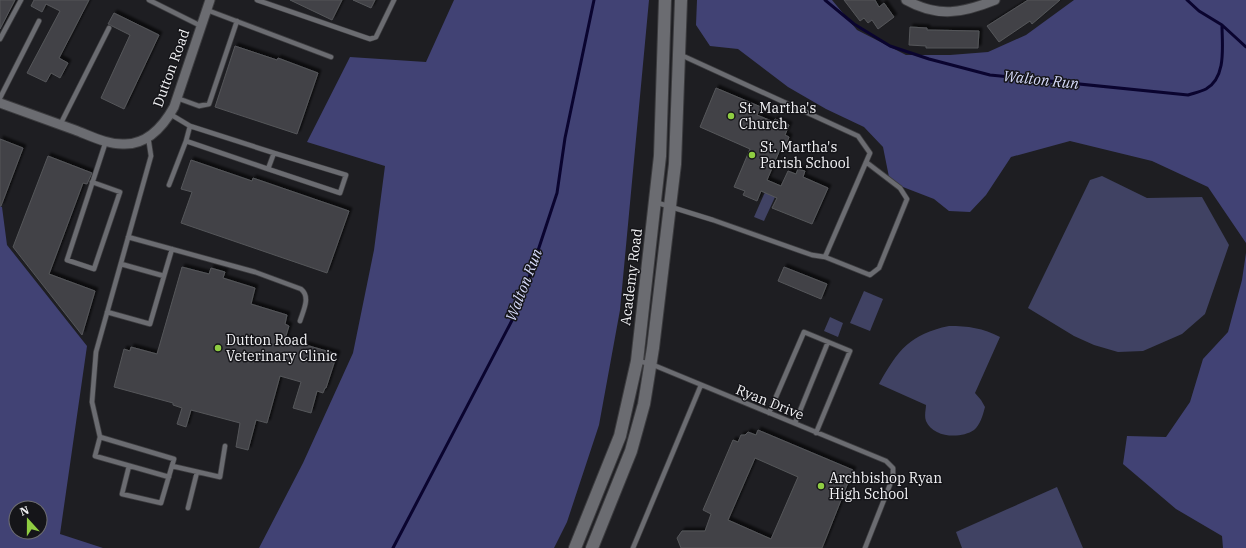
<svg xmlns="http://www.w3.org/2000/svg" width="1246" height="548" viewBox="0 0 1246 548" font-family="'IBM Plex Serif',serif">
	<defs>
		<filter id="shadow"><feDropShadow dx="3" dy="-3" stdDeviation="1" flood-color="#0009"/></filter>
	</defs>
	<rect width="100%" height="100%" fill="#1e1e22"/>
	<path fill="#404263" d="M1102,176L1147,198L1202,197L1229,245L1205,314L1182,334L1143,351L1118,352L1094,345L1074,336L1028,308L1090,180Z
		M765,192L775,197L764,221L754,217Z
		M864,291L883,299L870,331L850,323Z
		M830,317L843,323L838,337L824,331Z
		M949,326C968,326 983,328 1000,337L975,393L981,400L985,407C983,415 980,425 974,430C961,439 933,438 926,421C924,416 926,409 926,405L879,384C898,350 910,334 949,326Z
		M1057,487L1083,548H962L956,532Z"/>
	<path fill="#414274" fill-rule="evenodd" d="M454,0H649L620,310L599,425L567,522L554,548H259L303,463L353,353L374,250L385,166L307,142L350,57L426,62Z
		M697,0H832L857,30L906,55H950L988,52L1026,35L1074,0H1246V243L1208,187L1152,161L1070,141L1011,157L986,195L970,212L949,211L934,199L890,182L883,147L864,127L826,109L788,87L738,49L710,46L696,25Z
		M0,206L2,207L7,245L87,346L60,534L103,548H0ZM16,508H40V532H16Z
		M1246,253V548H1223L1222,536L1176,509L1123,464L1127,436L1166,437L1190,402L1203,359L1228,332L1242,280Z"/>
	<g fill="none" stroke-linecap="round" stroke-linejoin="round">
		<path stroke="#0a042f" stroke-width="3" d="M825,0L854,24L890,46L929,59L990,75L1188,95C1194,93 1200,92 1206,89C1227,77 1222,45 1222,25
			M1187,0L1199,11L1222,25L1246,47
			M393,548L520,305L557,193L565,138L594,0"/>
	</g>
	<path fill="#424347" stroke="#55565a" fill-rule="evenodd" filter="url(#shadow)" d="M0,0H15L0,29Z
		M34,0H89L59,58L68,63L60,78L51,73L46,82L27,73L60,11L46,4L42,12L31,6Z
		M290,0H342L332,20Z
		M353,0H375L371,8Z
		M844,0H875L879,7L884,3L894,17L878,29L872,20L868,23L864,18L860,21Z
		M1028,0H1060L1032,24L1030,21L999,42L987,26Z
		M114,13L159,35L124,109L101,98L130,35L108,24Z
		M910,27L927,28V30L979,31L978,48H926V46L909,45Z
		M235,46L277,60L278,58L318,73L297,134L215,107Z
		M716,88L761,107L757,115L774,122L775,119L789,125L785,135L789,137L786,146L782,145L767,180L781,186L788,171L796,174L798,169L805,171L803,177L828,188L812,224L772,208L777,198L761,191L757,201L743,195L745,191L734,187L750,149L700,127Z
		M0,139L23,148L1,206H0Z
		M48,156L92,173L87,184L83,183L49,274L95,291L82,335L13,247Z
		M191,160L252,181L253,178L349,211L327,273L181,223L192,192L181,189Z
		M182,267L209,274L211,268L225,272L223,278L255,288L251,304L287,315L285,324L289,326L285,339L337,354L326,388H325L323,393L317,391L311,413L293,408L301,382L280,376L267,423L256,420L248,450L236,447L240,423L191,410L186,427L177,424L182,408L173,405V403L114,387L124,349L130,351L131,347L157,354Z
		M784,267L827,284L821,299L778,281Z
		M758,430L853,470L822,548H681L677,538L682,531H705L711,514L703,510L733,440L738,442L741,435H745L748,432L756,435ZM755,458L798,477L771,539L728,520Z"/>
	<g fill="none" stroke-linecap="round" stroke-linejoin="round">
		<defs>
			<path id="lane" d="M149,0L201,26
				M257,0L370,39L376,37L394,0
				M207,10L331,57
				M0,39L21,0
				M0,98L39,21
				M177,98L199,106L209,104L237,21
				M170,114L190,126L274,153L268,169L186,141L190,126
				M60,125L109,28
				M268,169L340,193L346,175L274,153
				M92,182L120,192L94,269L67,260L106,141
				M169,185L186,141
				M655,202L713,220L812,255L825,257L870,153L858,136L681,55
				M128,237L255,272L301,289C311,297 303,311 300,321
				M825,257L870,275L879,268L907,199L900,188L866,162
				M164,276L172,249
				M107,312L150,324L164,276L121,264
				M638,361L651,364L886,461L893,468V477L865,548
				M769,413L804,332L850,351L816,433
				M795,423L828,342
				M100,437L92,402L96,352L151,156L148,136
				M129,466L122,494L161,503L174,459L100,437L95,456L169,477
				M172,466L220,477L225,446
				M188,508L197,472
				M633,548L701,385"/>
			<path id="street" d="M906,0C938,18 963,13 995,0
				M0,103C25,112 50,121 75,130C91,136 108,145 125,144C148,144 164,125 174,107L210,0"/>
			<path id="secondary" d="M575,548L620,436L637,361L660,156L665,0
				M592,548L631,451L644,404L653,348L675,164L681,0"/>
		</defs>
		<use href="#lane" stroke="#3c3c3f" stroke-width="6"/>
		<use href="#street" stroke="#3c3c3f" stroke-width="11"/>
		<use href="#secondary" stroke="#3c3c3f" stroke-width="14"/>
		<use href="#lane" stroke="#6b6c71" stroke-width="4.5"/>
		<use href="#street" stroke="#6b6c71" stroke-width="9"/>
		<use href="#secondary" stroke="#6b6c71" stroke-width="12"/>
	</g>
	<g fill="#8fcd42" stroke="#151519" stroke-width="1.5">
		<circle cx="731" cy="116" r="4"/>
		<circle cx="752" cy="155" r="4"/>
		<circle cx="218" cy="348" r="4"/>
		<circle cx="821" cy="486" r="4"/>
	</g>
	<g text-anchor="middle" stroke-width="3" stroke-linejoin="round" paint-order="stroke">
		<g font-size="14" fill="#f3f3f6" stroke="#151519">
			<text transform="translate(171 68) rotate(-70)" y="5">Dutton Road</text>
			<text transform="translate(631 277) rotate(-83)" y="5">Academy Road</text>
			<text transform="translate(770 402) rotate(22)" y="5">Ryan Drive</text>
		</g>
		<g font-size="14" fill="#f3f3f6" stroke="#151519" text-anchor="start">
			<text x="739" y="113">St. Martha's<tspan x="739" dy="16">Church</tspan></text>
			<text x="760" y="152">St. Martha's<tspan x="760" dy="16">Parish School</tspan></text>
			<text x="226" y="345">Dutton Road<tspan x="226" dy="16">Veterinary Clinic</tspan></text>
			<text x="829" y="483">Archbishop Ryan<tspan x="829" dy="16">High School</tspan></text>
		</g>
		<g font-size="15" font-style="italic" fill="#d6dafa" stroke="#151519">
			<text transform="translate(1041 80) rotate(6)" y="5">Walton Run</text>
			<text transform="translate(524 285) rotate(-69)" y="5">Walton Run</text>
		</g>
	</g>
	<g transform="translate(28 520) rotate(339)"><circle r="19" fill="#151519" stroke="#6e6e71"/>
	<path d="M0-3L7 15L0 10L-7 15Z" fill="#8fcd42"/>
	<text y="-6" font-size="11" font-weight="bold" text-anchor="middle" fill="#f3f3f6">N</text>
	</g>
</svg>
